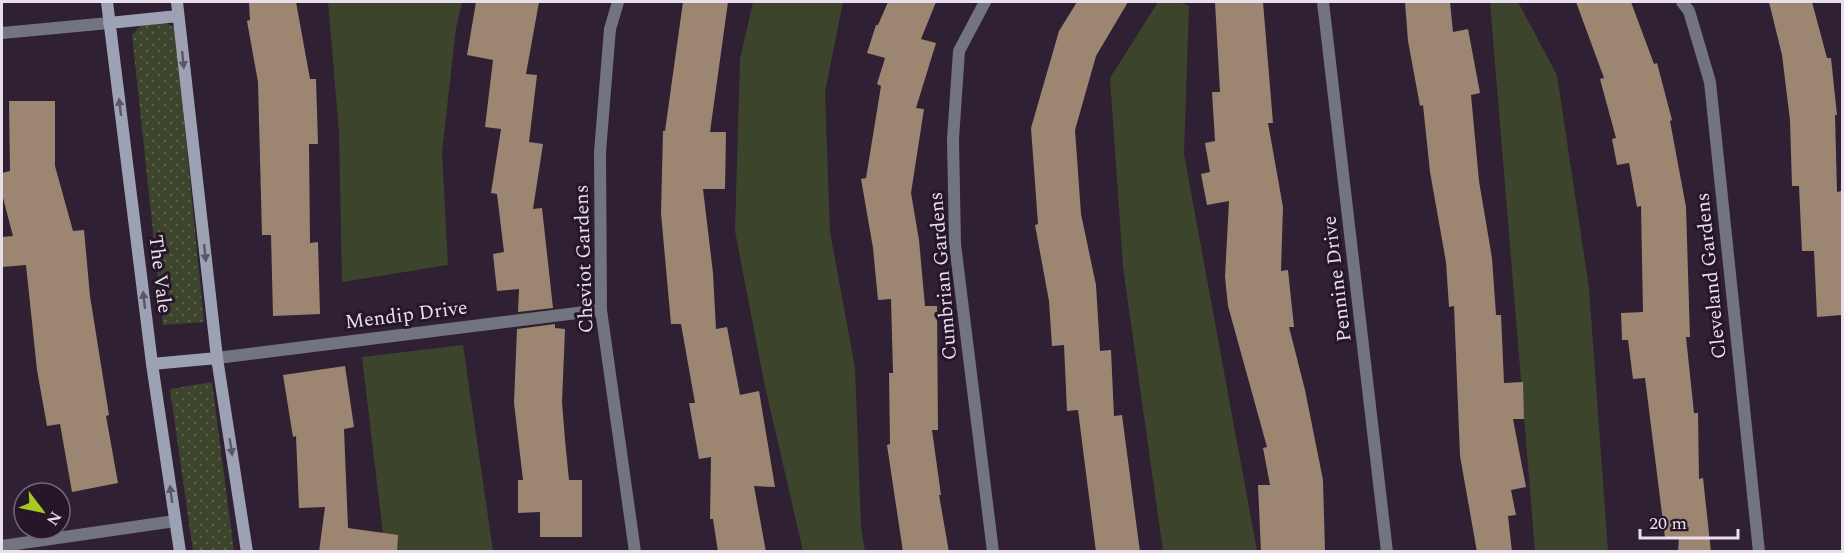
<svg xmlns="http://www.w3.org/2000/svg" width="1844" height="553" viewBox="0 0 1844 553" font-family="Spectral,serif">
	<defs>
		<pattern id="grass-dots" width="8" height="8" patternUnits="userSpaceOnUse" patternTransform="scale(1.5)"><rect width="8" height="8" fill="#3d442c"/><path d="M2 2h.1M6 6h.1" fill="none" stroke="#595f4b" stroke-width="1.8" stroke-linecap="round"/></pattern>
	</defs>
	<rect width="100%" height="100%" fill="#2f2033"/>
	<path fill="url(#grass-dots)" d="M160,20L175,28L204,322L163,325L132,35L143,23Z
		M212,382L234,551H193L170,389Z"/>
	<path fill="#3d442c" d="M328,2H462L456,28L442,152L448,265L342,282L339,132Z
		M753,2H843L825,92L830,232L855,368L861,527L865,551H803L764,382L735,231L740,59Z
		M1158,2H1180L1189,6L1184,154L1257,551H1163L1123,267L1110,78Z
		M1490,2H1518L1557,75L1589,288L1608,551H1535Z
		M463,345L493,551H385L362,357Z"/>
	<path fill="#9c8671" d="M249,2H296L310,79H316L318,144H309L310,243L318,242L320,314L273,316L271,235H262L258,82L247,21L250,20Z
		M476,2H539L526,74L537,75L529,142L543,144L533,209L542,208L553,308L518,312L519,289L497,291L493,254L504,252L497,194L491,193L501,129L485,127L493,60L467,55Z
		M683,2H728L710,132H726L725,189H703L713,273L716,329L727,327L740,395L759,391L775,487L754,486L766,552H718L713,519H710L711,457L699,459L689,403H695L681,324H671L661,213L663,131H665Z
		M888,2H936L921,39L936,43L916,108L924,109L911,193L919,240L925,306H937L938,430H932L941,495H939L949,552H903L887,445L890,444L889,373H893L891,299L878,300L873,248L861,179L866,178L881,86L877,84L885,58L867,53L876,25H878Z
		M1077,2H1128L1096,56L1075,130L1081,214L1096,285L1100,351L1111,350L1114,416L1122,415L1140,552H1096L1078,410L1067,411L1064,345L1052,346L1049,301L1035,225L1038,224L1031,128L1059,31Z
		M1215,2H1263L1273,123H1268L1283,207L1281,271L1288,270L1294,327H1289L1305,390L1323,480L1325,552H1261L1258,485H1270L1263,448L1267,447L1228,306L1225,277L1229,201L1207,205L1201,174L1210,172L1205,143L1215,141L1212,92H1220Z
		M1405,2H1450L1453,32L1468,29L1480,93L1471,95L1479,181L1492,258L1496,315H1501L1504,383L1523,382L1524,419H1513L1526,487L1511,490L1516,515L1508,516L1512,552H1477L1460,456L1454,306L1449,307L1446,262L1430,172L1423,105L1420,106L1408,41Z
		M1576,2H1631L1654,64L1657,63L1672,120L1670,121L1686,207L1690,337H1686L1694,413H1698L1699,479L1703,478L1711,552H1678L1679,537L1665,538L1645,378L1633,379L1628,340H1622L1621,313L1643,312L1641,206L1637,207L1629,163L1617,165L1612,139L1616,138L1600,79L1604,78Z
		M1769,2H1812L1827,58H1831L1837,115H1835L1837,192L1842,191V315L1817,317L1814,251H1802L1799,186H1792L1790,120L1782,55Z
		M9,101H55V166L73,231L84,230L90,296L109,415L106,416L118,483L72,492L60,424L47,426L37,370L26,265L2,267V237L13,236L2,194V173L10,171Z
		M555,324V328L565,329L562,402L565,440L569,480H582V537H540V512L518,513V480H523L514,403L517,329Z
		M345,366L354,427L344,429L348,528L398,535L397,552H319L325,507L299,508L296,436L293,437L283,375Z"/>
	<g fill="none" stroke-linecap="round" stroke-linejoin="round">
		<path stroke="#727480" stroke-width="12" d="M618,2L610,29L600,152L601,310L635,552
			M985,2L959,51L953,139L955,244L993,552
			M1323,2L1387,552
			M1682,2L1689,11L1710,82L1759,552
			M2,33L109,23
			M217,358L601,310
			M2,546L175,521"/>
		<path stroke="#9ca1b3" stroke-width="12" d="M107,2L152,364L180,552
			M177,2L217,358L247,552
			M109,23L178,16
			M152,364L217,358"/>
	</g>
	<defs><path id="oneway-solid" d="M-6-.8H1V-3.2L6.5 0L1 3.2V.8H-6Z" transform="scale(1.5)"/></defs>
	<g fill="#5b5567">
		<use href="#oneway-solid" transform="translate(183 60) rotate(84)"/>
		<use href="#oneway-solid" transform="translate(120 107) rotate(-97)"/>
		<use href="#oneway-solid" transform="translate(205 253) rotate(84)"/>
		<use href="#oneway-solid" transform="translate(144 300) rotate(-97)"/>
		<use href="#oneway-solid" transform="translate(231 447) rotate(81)"/>
		<use href="#oneway-solid" transform="translate(171 494) rotate(-98)"/>
	</g>
	<g text-anchor="middle" stroke-width="6" stroke-linejoin="round" paint-order="stroke">
		<g font-size="20" fill="#e9deeb" stroke="#251629">
			<text transform="translate(583 259) rotate(-92)" y="7">Cheviot Gardens</text>
			<text transform="translate(161 274) rotate(83)" y="7">The Vale</text>
			<text transform="translate(942 276) rotate(-95)" y="7">Cumbrian Gardens</text>
			<text transform="translate(1710 276) rotate(-96)" y="7">Cleveland Gardens</text>
			<text transform="translate(1336 279) rotate(-97)" y="7">Pennine Drive</text>
			<text transform="translate(406 314) rotate(-7)" y="7">Mendip Drive</text>
		</g>
	</g>
	<rect width="1844" height="553" fill="none" stroke="#e9deeb" stroke-width="6"/>
	<g transform="translate(42 511) rotate(122)"><circle r="28" fill="#251629" stroke="#736677" stroke-width="1.5"/>
	<path d="M0-4.5L10 22L0 15L-10 22Z" fill="#a6c820"/>
	<text y="-9" font-size="16" font-weight="bold" text-anchor="middle" fill="#e9deeb">N</text>
	</g>
	<path d="M1640 529v9h98v-9" fill="none" stroke="#e9deeb" stroke-width="3"/>
	<text x="1649" y="529" font-size="18" fill="#e9deeb" stroke="#251629" stroke-width="4.5" paint-order="stroke">20 m</text>
</svg>
